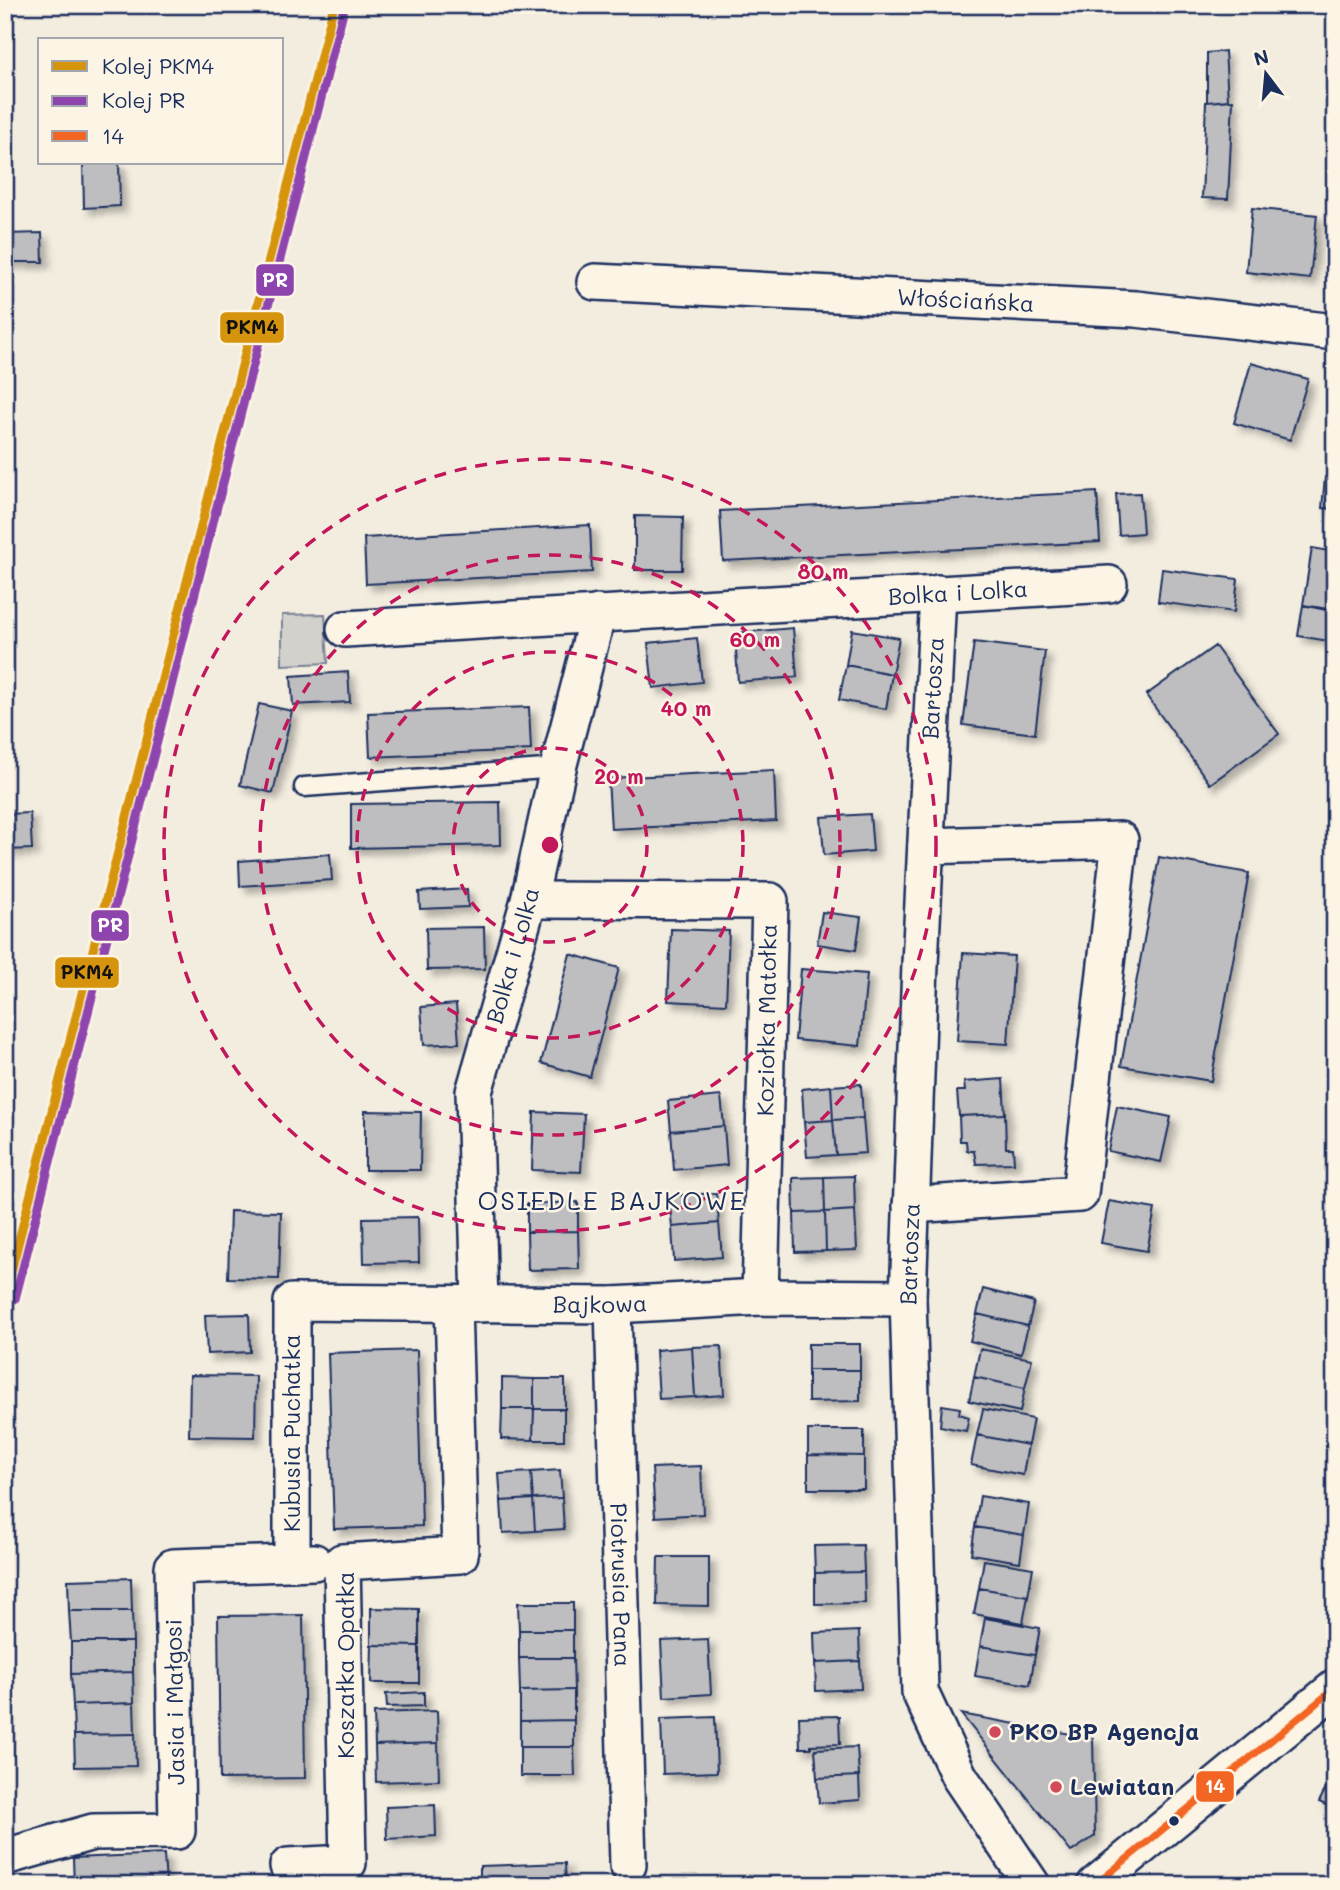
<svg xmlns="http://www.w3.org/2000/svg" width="1340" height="1890" viewBox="0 0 1340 1890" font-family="Mali,sans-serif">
	<defs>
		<filter id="shadow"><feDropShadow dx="6" dy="6" stdDeviation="3.5" flood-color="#0004"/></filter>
	</defs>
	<rect width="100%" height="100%" fill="#f3ede0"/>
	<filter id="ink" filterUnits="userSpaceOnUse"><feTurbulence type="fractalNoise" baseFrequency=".0143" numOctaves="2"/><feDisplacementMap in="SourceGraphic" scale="14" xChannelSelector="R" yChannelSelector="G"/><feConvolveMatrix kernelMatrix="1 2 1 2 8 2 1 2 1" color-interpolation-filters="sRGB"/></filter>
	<g filter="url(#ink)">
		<path fill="#d3d1cc" stroke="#778095" stroke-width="2" d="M325,614L328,663L282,665V615Z"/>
		<path fill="#bebec0" stroke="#1b2f5e" stroke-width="2" filter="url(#shadow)" d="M1225,51L1228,100L1207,102V53Z
			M1233,100L1228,199L1202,198L1206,102Z
			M83,163H119L120,206L84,208Z
			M1252,208L1317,215L1310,279L1246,272Z
			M42,233L43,262H5V234Z
			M1251,363L1308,379L1290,440L1234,423Z
			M1325,477L1335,478V509L1322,508Z
			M1097,492L1100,542L723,561L720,511Z
			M1140,493L1143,533L1119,535L1116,494Z
			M635,516L683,517L682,570H635Z
			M590,525L592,572L366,584L364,538Z
			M1312,548L1335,552V568L1328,609L1303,605Z
			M1162,569L1238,579L1234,612L1158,602Z
			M1303,605L1335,612V642L1298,636Z
			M793,628L797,677L738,682L735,633Z
			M852,630L899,638L892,674L846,665Z
			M697,638L702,682L653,688L648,643Z
			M974,642L1045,651L1035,734L963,725Z
			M1215,646L1279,734L1210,784L1146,695Z
			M846,665L892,674L886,709L839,700Z
			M348,672L350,702L293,705L291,676Z
			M259,704L292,711L273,793L240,785Z
			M529,707L531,750L370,757L368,713Z
			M774,770L776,821L611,829L608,778Z
			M500,802L501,845L351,848V804Z
			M30,813L32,849L5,850V814Z
			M870,814L873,851L824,855L821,817Z
			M330,854L332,880L240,886L239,861Z
			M1159,857L1249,873L1211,1081L1121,1066Z
			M467,889L468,907L420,909L419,892Z
			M822,912L861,917L856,950L817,944Z
			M484,927L485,969L427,970L426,928Z
			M671,929L729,931L726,1004L668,1001Z
			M963,953L1014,956L1008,1044L957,1041Z
			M570,954L619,968L590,1077L541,1063Z
			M801,969L867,974L860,1046L795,1040Z
			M456,1004L459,1043L424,1045L421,1007Z
			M1003,1079L1005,1114L959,1116L957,1091H965L964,1082Z
			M861,1084L863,1118L833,1120L831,1086Z
			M831,1086L833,1120L804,1122L802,1089Z
			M721,1096L724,1126L671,1131L668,1101Z
			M1117,1106L1171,1117L1161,1162L1108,1151Z
			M365,1111L421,1112L420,1170H365Z
			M534,1112L584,1114L581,1172L532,1170Z
			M1005,1114L1006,1148H1013L1014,1163L976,1164L974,1151H967L966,1141H960L959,1116Z
			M863,1118L866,1153L836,1155L833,1120Z
			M833,1120L836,1155L807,1157L804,1122Z
			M724,1126L727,1165L674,1170L671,1131Z
			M854,1176L855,1210L825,1212L824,1177Z
			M824,1177L825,1212L794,1213L793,1178Z
			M716,1193L719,1223L672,1227L669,1196Z
			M1109,1201L1155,1209L1147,1251L1101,1243Z
			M578,1202V1231L527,1232V1204Z
			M855,1210L857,1250L826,1251L825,1212Z
			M230,1211L281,1212L279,1279L228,1278Z
			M825,1212L826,1251L795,1252L794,1213Z
			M418,1217L419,1262L364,1263L363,1218Z
			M719,1223L722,1257L674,1261L672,1227Z
			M578,1231L579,1269L528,1270L527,1232Z
			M983,1289L1034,1302L1028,1326L977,1314Z
			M249,1314L250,1352L207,1354L205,1315Z
			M977,1314L1028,1326L1021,1354L970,1341Z
			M808,1344H860V1370H808Z
			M721,1346L724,1395L695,1397L692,1347Z
			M692,1347L695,1397L659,1399L656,1350Z
			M980,1349L1032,1359L1025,1388L974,1377Z
			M417,1350L422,1526L334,1529L328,1353Z
			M808,1370H860V1401L808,1402Z
			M190,1375L256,1376L255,1437L189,1436Z
			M974,1377L1025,1388L1020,1412L969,1401Z
			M502,1378L534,1379V1409H502Z
			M534,1379H565V1409H534Z
			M942,1405L960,1408L959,1414L969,1417L966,1431L940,1426Z
			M502,1409H534L533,1440L501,1439Z
			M534,1409H564V1440H533Z
			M983,1409L1033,1419L1028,1445L977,1435Z
			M808,1430H864V1456L808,1455Z
			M977,1435L1028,1445L1023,1475L971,1465Z
			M808,1455L864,1456V1489H808Z
			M701,1466L703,1514L655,1517L652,1468Z
			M560,1470L562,1498L533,1499L531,1472Z
			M531,1472L533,1499L501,1501L499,1474Z
			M980,1496L1029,1504L1024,1535L975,1527Z
			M562,1498L564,1529L535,1531L533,1499Z
			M533,1499L535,1531L503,1533L501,1501Z
			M975,1527L1024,1535L1020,1562L971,1554Z
			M863,1545L864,1572L815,1573L814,1546Z
			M658,1557H709V1606L657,1605Z
			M984,1560L1033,1568L1028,1596L979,1588Z
			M864,1572L865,1603L815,1604V1573Z
			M131,1578L132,1611H69L68,1580Z
			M979,1588L1028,1596L1023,1623L974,1614Z
			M518,1603H573V1630H519Z
			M371,1608L419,1609V1646L371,1645Z
			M69,1611H132L133,1642H71Z
			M303,1615L305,1778L220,1779L218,1616Z
			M985,1618L1040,1628L1035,1655L980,1646Z
			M519,1630H573V1658H519Z
			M859,1631L860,1661L815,1663L814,1633Z
			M708,1639L711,1694L664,1697L661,1641Z
			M71,1642H133V1672L71,1674Z
			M372,1645L419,1646V1683H371Z
			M980,1646L1035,1655L1030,1685L975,1676Z
			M519,1658H573L574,1690L520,1691Z
			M860,1661L861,1689L816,1691L815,1663Z
			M133,1672L134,1703L73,1705L71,1674Z
			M574,1690V1720L520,1721V1691Z
			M424,1692V1706L387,1707L386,1694Z
			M134,1703L135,1734L74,1735L73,1705Z
			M437,1711L438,1743L375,1745L374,1713Z
			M961,1714L1093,1738L1095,1836L1071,1852Z
			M839,1716L840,1744L811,1745V1748H800L799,1717Z
			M715,1717L717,1772L663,1774L661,1719Z
			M574,1720V1747H520V1721Z
			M135,1734L136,1766L75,1767L74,1735Z
			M438,1743L439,1780L376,1782L375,1745Z
			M520,1747H574L575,1776H520Z
			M857,1747L859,1776L817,1778L815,1749Z
			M859,1776L860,1800L819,1803L817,1778Z
			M1330,1780L1335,1782V1809L1319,1802Z
			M435,1805L436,1836L387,1839L386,1807Z
			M164,1854L166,1885H74L73,1858Z
			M565,1863L566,1885H480V1866Z"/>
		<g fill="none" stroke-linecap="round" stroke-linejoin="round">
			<defs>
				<path id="lane" d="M304,787L558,768"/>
				<g id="street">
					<path id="s1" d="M595,282L1136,309L1335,332"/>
					<path d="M938,593L920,964L908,1298L920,1692L959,1776L1032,1885"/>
					<path id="s2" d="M345,629L1109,584"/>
					<path d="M529,900L770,901L760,1297"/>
					<path d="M911,1205L1080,1194L1120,840L926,846"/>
					<path id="s3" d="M480,1304L474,1092L529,900L558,768L598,613"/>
					<path id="s4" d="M613,1305L628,1865"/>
					<path id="s5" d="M292,1563V1302L613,1305L760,1297L908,1298"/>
					<path d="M5,1857L93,1832L177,1831L173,1567L314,1562"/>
					<path d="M288,1866L348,1863L342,1562L460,1555L453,1304"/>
					<path d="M1095,1885L1335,1688"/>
				</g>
			</defs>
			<use href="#lane" stroke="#1b2f5e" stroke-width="23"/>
			<use href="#street" stroke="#1b2f5e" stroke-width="40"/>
			<use href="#lane" stroke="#fcf5e5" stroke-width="18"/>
			<use href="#street" stroke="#fcf5e5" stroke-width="35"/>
			<defs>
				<path id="bus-1" d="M1095,1885L1335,1688"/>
			</defs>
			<use href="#bus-1" stroke="#fcf5e5" stroke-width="12"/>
			<use href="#bus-1" stroke="#f26522" stroke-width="7"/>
			<defs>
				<path id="rail-1" d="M5,1295L334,5"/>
				<path id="rail-2" d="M15,1299L344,8"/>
			</defs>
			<use href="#rail-1" stroke="#fcf5e5" stroke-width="14"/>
			<use href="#rail-2" stroke="#fcf5e5" stroke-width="14"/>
			<use href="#rail-1" stroke="#d6940e" stroke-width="9"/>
			<use href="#rail-2" stroke="#8e44ad" stroke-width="9"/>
		</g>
	</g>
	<g fill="none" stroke="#c2185b" stroke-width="3.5" stroke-dasharray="12 9">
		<circle cx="550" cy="845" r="97"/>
		<circle cx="550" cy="845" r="193"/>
		<circle cx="550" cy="845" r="290"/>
		<circle cx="550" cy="845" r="386"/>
	</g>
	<g fill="#d1495b" stroke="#fcf5e5" stroke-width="2.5">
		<circle cx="995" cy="1732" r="7"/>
		<circle cx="1056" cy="1787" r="7"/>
	</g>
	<circle fill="#1b2f5e" stroke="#fcf5e5" stroke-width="2.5" cx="1174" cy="1821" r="6"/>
	<g text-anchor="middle" stroke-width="5" stroke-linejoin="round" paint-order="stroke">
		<g font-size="23" fill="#1b2f5e" stroke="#fcf5e5">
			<text dy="8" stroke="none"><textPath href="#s1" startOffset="371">Włościańska</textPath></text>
			<text dy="8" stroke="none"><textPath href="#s2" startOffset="614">Bolka i Lolka</textPath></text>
			<text transform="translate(933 688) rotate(-87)" y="8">Bartosza</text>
			<text dy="8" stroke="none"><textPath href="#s3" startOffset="354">Bolka i Lolka</textPath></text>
			<text transform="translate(767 1020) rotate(-89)" y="8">Koziołka Matołka</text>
			<text transform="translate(910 1254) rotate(-88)" y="8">Bartosza</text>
			<text dy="8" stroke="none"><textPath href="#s5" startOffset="569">Bajkowa</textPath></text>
			<text transform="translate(292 1433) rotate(-90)" y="8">Kubusia Puchatka</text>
			<text dy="8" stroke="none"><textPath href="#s4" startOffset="280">Piotrusia Pana</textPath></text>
			<text transform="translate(346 1665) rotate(-90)" y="8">Koszałka Opałka</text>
			<text transform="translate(175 1702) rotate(-91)" y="8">Jasia i Małgosi</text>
		</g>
		<g font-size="23" font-weight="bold" fill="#1b2f5e" stroke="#fcf5e5" text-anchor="start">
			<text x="1009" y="1740">PKO BP Agencja</text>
			<text x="1070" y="1795">Lewiatan</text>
		</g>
		<g font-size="26" letter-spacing="2" fill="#1b2f5e" stroke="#fcf5e5">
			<text x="612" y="1210">OSIEDLE BAJKOWE</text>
		</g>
	</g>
	<circle cx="550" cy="845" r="10" fill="#c2185b" stroke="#fcf5e5" stroke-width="3.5"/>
	<g font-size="21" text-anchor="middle" font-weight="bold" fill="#c2185b" stroke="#fcf5e5" stroke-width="5" stroke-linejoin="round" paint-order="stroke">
		<text x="823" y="579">80 m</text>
		<text x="755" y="647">60 m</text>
		<text x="686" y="716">40 m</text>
		<text x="619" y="784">20 m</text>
	</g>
	<g stroke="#fcf5e5" stroke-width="2.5">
		<rect x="255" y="263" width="40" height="34" rx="7" fill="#8e44ad"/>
		<rect x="219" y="311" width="66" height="33" rx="7" fill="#d6940e"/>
		<rect x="90" y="909" width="40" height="33" rx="7" fill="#8e44ad"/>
		<rect x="54" y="956" width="66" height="33" rx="7" fill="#d6940e"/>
		<rect x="1195" y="1770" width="40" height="33" rx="7" fill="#f26522"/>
	</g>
	<g font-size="19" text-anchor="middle" font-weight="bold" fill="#fff">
		<text x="275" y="287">PR</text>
		<text x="110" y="932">PR</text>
		<text x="1215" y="1793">14</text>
	</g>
	<g font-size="19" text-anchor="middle" font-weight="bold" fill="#111">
		<text x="252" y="334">PKM4</text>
		<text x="87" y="979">PKM4</text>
	</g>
	<rect width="1340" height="1890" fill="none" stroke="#fcf5e5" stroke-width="28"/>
	<rect x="14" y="14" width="1312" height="1862" fill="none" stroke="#1b2f5e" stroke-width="2.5" filter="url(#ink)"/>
	<rect x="38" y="38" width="245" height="126" fill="#fcf5e5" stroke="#a2a6af" stroke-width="2"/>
	<rect x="52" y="61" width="35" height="10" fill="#d6940e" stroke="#a2a6af" stroke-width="2"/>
	<text x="102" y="74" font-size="21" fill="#1b2f5e">Kolej PKM4</text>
	<rect x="52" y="96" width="35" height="10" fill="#8e44ad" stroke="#a2a6af" stroke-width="2"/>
	<text x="102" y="108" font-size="21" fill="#1b2f5e">Kolej PR</text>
	<rect x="52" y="131" width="35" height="10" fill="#f26522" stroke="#a2a6af" stroke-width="2"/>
	<text x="102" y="144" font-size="21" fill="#1b2f5e">14</text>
	<g transform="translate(1266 74) rotate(344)" stroke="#fcf5e5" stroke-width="5" paint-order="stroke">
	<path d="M0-5L12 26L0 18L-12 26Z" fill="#1b2f5e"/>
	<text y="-10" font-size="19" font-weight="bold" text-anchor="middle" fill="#1b2f5e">N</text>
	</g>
</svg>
